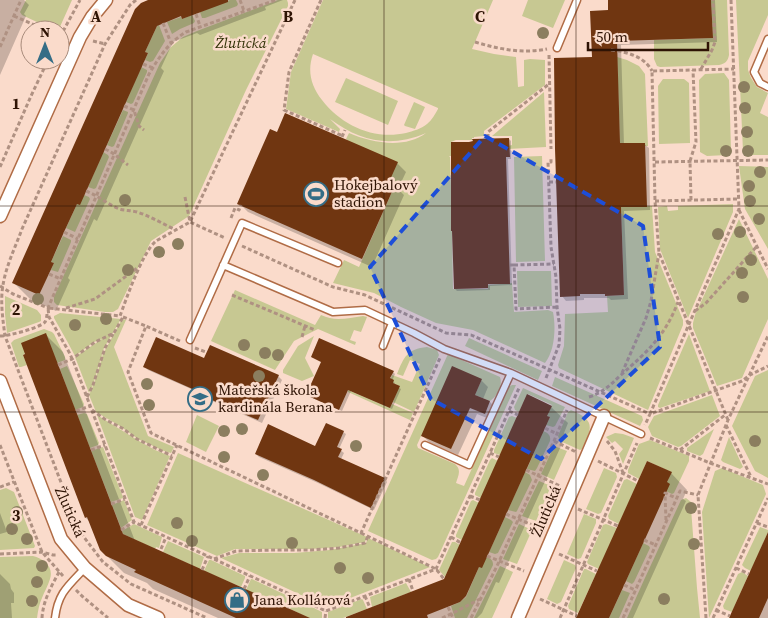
<svg xmlns="http://www.w3.org/2000/svg" width="768" height="618" viewBox="0 0 768 618" font-family="'Source Serif 4',serif">
	<rect width="100%" height="100%" fill="#fadbcb"/>
	<path fill="#c7c892" fill-rule="evenodd" d="M26,0H72L59,29L54,30L22,15L20,12Z
		M230,0H236L238,4L237,6L205,18H202L200,12Z
		M278,0H287L288,3V6L246,90L189,216L151,241L118,309L113,312H105L57,305L54,302V297L160,63L171,47L183,37L197,31Z
		M323,0H493L472,49L494,54L516,57L518,87L524,86V60L530,59L545,60V85L484,131V136L474,137V138H472V140H456L451,142V156H449L450,157L452,215H451V231H452L453,289H488L487,285L512,283L514,312L548,310L553,312C556,327 555,351 545,363L473,330L436,323L401,307L374,293L333,283L344,260L359,267L395,185L389,182L346,139L349,133C372,143 405,149 426,133C391,148 361,142 330,119L340,129L339,132L286,109L291,72ZM313,54L438,108V109C435,114 432,120 427,124C421,129 413,131 406,133C374,140 342,126 322,100C311,86 307,71 313,54Z
		M528,0H565L553,28L522,16Z
		M711,0H727L729,55C728,61 725,64 719,65L660,67L657,66L654,59V40L713,38Z
		M736,0H768V15L748,61V70L751,78L757,87L768,93L760,113L768,117V155H748L743,151Z
		M192,15L195,21L194,23L180,29L172,34L167,22L181,17L182,19Z
		M159,25L165,41L153,61L150,62L145,60L148,53L145,52L157,26Z
		M617,57L627,60L639,66L645,74L648,146H645V143H620Z
		M141,67L147,70V72L133,103L131,104L126,102Z
		M724,73L729,80L731,150L727,155L707,156L700,152L699,80L705,74Z
		M346,78L398,101L388,125L335,102Z
		M663,79H684L689,83L690,143L659,144L658,86Z
		M544,92L546,147L508,149V146L512,145V136H492Z
		M414,102L425,107L415,129L405,126L404,125Z
		M123,110L128,112V113L114,146L112,147L107,145Z
		M103,152L108,155L109,157L96,188L94,189L88,187Z
		M542,156L545,261L516,262L514,157Z
		M739,166L768,167V249L745,209Z
		M84,195L89,197L90,199L75,232L66,228L77,204Z
		M733,204V212L688,318L660,249L658,207L667,206L668,211L678,210V206Z
		M652,206L655,252L683,320V325L648,410L559,368L558,365L564,346L565,314L608,312L607,296L624,295L621,207Z
		M739,219L768,279V319L742,378L717,386L693,328V323L695,315Z
		M63,236L71,240V242L58,272L51,270L54,263L51,262Z
		M517,271H551L552,306L518,307Z
		M235,290L315,325L321,315C335,322 348,318 363,316L367,317L361,332L354,330L350,340L356,342L355,345L318,329L294,341L275,370L211,341Z
		M5,296L37,310L41,315V321L39,322L7,333L5,314Z
		M60,313L121,319L104,348L93,385L89,393L75,357L102,339L94,342L75,356L67,341L54,318V316Z
		M122,319L126,320L114,347L148,436L174,447L171,453L164,451L138,439L120,426L96,412L89,395L94,384L103,354Z
		M44,329L52,332L54,334L65,357V360L57,363L46,334L23,355L27,365L21,367H19L11,343L14,340Z
		M689,334L710,391L660,408L658,407V405Z
		M314,336L305,358L314,376L302,381L283,373V370L298,346Z
		M469,338L542,371L538,380L465,346Z
		M427,347L437,350L439,355L414,412L393,402L399,386L393,383L391,379L392,375L412,382L420,364L410,360L403,376L397,374C404,357 407,349 427,347Z
		M448,354L500,377C503,386 497,396 490,401L475,395L482,379L421,436L417,445L418,448L455,464C462,470 458,476 456,483L464,486L509,387L512,385H516L438,557L436,559L432,560L368,531Z
		M67,366L84,404L83,407L75,410L60,369Z
		M768,370V478L755,471L732,426L755,376Z
		M555,377L642,416L643,420L640,426L552,386Z
		M523,388L565,407L555,426L553,427L546,425L550,417L547,416L552,405L528,394L519,412L515,410L514,407Z
		M348,390L390,408L392,404L413,413L410,420L348,392Z
		M712,395L720,416L681,446L678,447L652,436L648,427L654,416Z
		M571,410C596,421 592,427 582,449L580,450L560,441L558,436L568,412Z
		M84,413L87,414L99,443L98,445L90,448L77,415Z
		M97,415L139,441L155,450L170,456L142,520L135,517Z
		M197,415L219,426L206,452L186,442Z
		M512,416L517,418L500,455L494,453V450L509,417Z
		M714,429L703,454L700,456L687,451V448Z
		M543,431C548,433 551,435 550,441L537,468L535,471L527,469Z
		M615,433L623,434L634,438L623,464L619,454L623,449L615,441L612,443L606,437Z
		M729,437L743,467L740,469L723,462L721,460Z
		M650,440L689,456V461L674,493L672,494L666,491L667,482L671,472L647,461L639,479L628,473V470L639,444Z
		M554,446L567,451L554,480L541,474Z
		M103,447L123,497V498L111,502L91,451Z
		M178,453L367,537L365,542L339,547L311,549H235L217,556L147,525Z
		M492,458L498,461L481,498L475,495V493L490,460Z
		M604,468L616,473L617,477L601,513L598,514L586,509Z
		M722,468L763,485L766,494L709,618L702,512L715,471Z
		M525,472L530,475L532,480L517,511L516,512L508,510Z
		M627,479L637,484L619,524L609,519L608,516L624,480Z
		M539,481L551,486L536,521L522,516Z
		M6,488L14,492L35,546L34,548L0,550V490Z
		M686,498L691,502V508L697,588L700,618H627L644,580L681,500Z
		M124,500L132,520L121,528L112,505Z
		M473,500L479,503L462,540L456,537V535L471,501Z
		M584,514L596,519V523L581,558L578,559L567,554Z
		M505,517L511,520L513,522L498,553L495,554L489,552Z
		M134,524L162,537L159,548L156,547L155,549L123,534L122,531Z
		M519,524L532,530L517,564L503,559Z
		M606,524L617,528L599,569L588,564L587,562L603,525Z
		M760,527L768,530V532L751,571L745,568L742,565Z
		M368,538L430,567L327,607L221,558L239,553H294L330,550L366,543Z
		M168,541L204,557L200,569L163,552Z
		M452,542H455L460,545L445,577L439,570Z
		M643,543L649,546L650,548L634,582L632,584L626,581Z
		M33,556C44,559 54,567 50,579C48,586 44,592 42,598C39,604 38,611 37,618H0V557Z
		M487,557C491,559 493,560 493,565L467,618H455L451,606L460,602L466,597L479,567Z
		M209,560H211L245,576V578L241,587L204,571Z
		M564,560L575,565L576,568L561,602L557,604L547,599Z
		M500,566L513,572L492,618H474Z
		M584,569H586L596,574L578,613L569,609L568,606Z
		M742,572L748,576L732,612L724,609L723,606L738,574Z
		M251,579H252L288,596L289,598L285,607L246,590Z
		M406,583L411,592L372,607L370,597Z
		M622,590L630,593L619,618H609Z
		M296,599L322,612V618H309L290,609L294,600Z
		M362,599L363,600L367,609L343,618H328V612Z"/>
	<path fill="#0003" d="M0,0H24L29,5L24,14L26,16L0,75Z
		M152,0H283L265,7L266,10L200,35L197,33L173,42L161,68L164,71L97,221L94,219L68,278L70,280L56,311L30,299L14,283Z
		M609,0H715L717,42L621,45L624,145L644,144L649,148L650,210L624,211L628,299L611,300L609,298H584V300L566,301L562,296L593,58L609,12Z
		M509,139L511,141V159H508L512,285L490,286V290L457,291L455,289Z
		M397,163L406,172L398,189L404,195L372,267L248,212L239,203Z
		M46,335L63,352L135,541L306,618H218L153,589L147,583L124,573L107,556L91,523L86,518Z
		M204,360L278,376L282,380L262,423L210,400L207,396L148,370L144,366Z
		M393,372L395,374L392,381L395,383L394,385L401,389L392,409L351,391L342,411L310,397L308,395Z
		M481,380L488,387L483,399L490,402L497,409L492,420L477,414L458,455L430,443L423,436Z
		M551,407L568,423L564,433L566,435L499,583L496,582L482,613L477,618H346L445,580Z
		M343,432L346,434L339,449L344,453L341,459L385,479L387,482L374,510L318,483L259,457L256,454L316,448Z
		M671,473L687,490L683,499L686,501L633,618H578Z
		M0,513L7,532L0,534Z
		M768,535V618H731Z
		M0,574L10,584L11,589L14,593V603H11L12,618H0Z"/>
	<path fill="#703611" d="M148,0H228V2L182,19L181,16L157,26L145,52L148,53L80,205L77,204L64,232L51,262L54,263L39,295L12,283L135,9L141,3Z
		M608,0H711L713,38L617,41L620,143H645L647,207H621L624,295L605,296V294H580V296L560,297L555,149L554,58L592,57L590,11L608,10Z
		M285,113L398,162L389,182L395,185L362,259L237,204L270,129L277,132Z
		M509,138L510,157H506L510,284H488V288L454,289L452,231H451V142H469L473,141L472,139Z
		M46,333L123,534L310,618H236L134,572L136,570L106,556L100,550L87,517L85,518L23,355L25,354L21,343Z
		M156,337L204,358L210,345L279,375L258,420L205,397L206,395L143,367Z
		M319,338L394,371L390,378L394,380L393,383L400,386L390,408L348,390L339,410L306,395L321,362L311,357Z
		M452,366L482,379L475,395L490,401L485,414L470,408L451,449L421,436Z
		M527,394L552,406L547,416L550,417L482,568L479,567L466,596L460,602L427,615L428,618H346V617L444,579Z
		M326,423L344,431L337,447L342,449L338,457L385,478L371,508L314,480L255,454L268,424L315,446Z
		M647,461L672,472L667,482L670,484L626,581L609,618H576Z
		M768,532V598L759,618H729Z"/>
	<g fill="none" stroke-linecap="round" stroke-linejoin="round">
		<defs>
			<path id="service" d="M768,39L754,72L760,83L768,87
				M557,48L577,0
				M223,265L333,312L365,310L414,333L444,349L511,373
				M190,340L242,223L338,263
				M383,346L392,323
				M425,445L469,465L511,373L641,434
				M55,618C58,593 68,586 85,568"/>
			<path id="minor" d="M0,216L80,37L92,17L106,0
				M0,381L61,539L85,568L128,605L158,618
				M518,618L604,416"/>
		</defs>
		<use href="#service" stroke="#b06c46" stroke-width="9"/>
		<use href="#minor" stroke="#b06c46" stroke-width="15"/>
		<path stroke="#af9182" stroke-width="3" stroke-dasharray="4 2.5" stroke-linecap="butt" d="M136,0L130,5L105,44L22,229C15,248 6,266 3,285C0,301 3,321 5,336L80,532L103,562L131,584L207,618
			M240,0L244,11
			M295,0L190,222L156,241C142,253 127,297 120,316L48,308L49,317L69,352L74,363L134,522L326,611L436,569L490,453L519,388
			M321,0L289,72L284,110L343,136
			M731,0L739,209L650,414L742,381L750,375L768,366
			M196,14L200,26
			M14,16L46,30
			M163,23L171,43
			M60,37L80,0
			M93,41L105,44
			M475,42C498,49 523,54 547,49
			M0,47L21,0
			M611,50C627,52 644,56 652,71
			M549,55L551,149
			M143,64L153,68
			M701,69L712,50L715,42L713,0
			M124,106L134,110L139,126L144,130
			M342,137L345,130
			M488,138V132L549,84
			M105,149C114,153 120,159 128,165
			M655,162L768,160
			M0,167L31,96L48,60
			M549,182H556
			M86,191C97,195 106,203 117,208C123,211 130,210 137,212C150,216 163,224 176,230
			M185,197L190,222L225,238
			M691,200L690,161L696,142L693,70
			M655,201L738,199
			M739,210L768,269
			M231,218L235,208L239,210L241,205
			M64,232L78,239
			M242,246L333,287L365,295L446,333L471,335L650,414L645,425
			M510,265H514L516,309L557,307
			M514,265L554,264
			M49,274L61,279
			M0,286L13,294L48,308L149,74C160,56 168,43 186,32L276,0
			M232,295L315,330
			M66,308L95,299L140,266
			M695,311L706,303L757,246
			M123,317L146,326
			M0,336C8,336 40,328 45,322C46,320 47,316 47,314
			M302,337L305,326
			M180,341L146,326L128,372L151,433L361,533L440,358
			M195,348L206,352
			M58,365L72,359L95,342L114,333L123,317
			M622,373L646,318L651,301L659,253
			M546,378L559,345L560,329L557,307L556,277L551,247L548,162H551V157
			M87,397L93,385L105,348L113,334
			M589,397C604,392 610,385 621,375C648,351 665,336 678,302
			M92,410L106,420L122,428L137,439L172,456
			M76,411L90,406
			M509,411L518,415
			M728,420L659,253L655,201L652,71L734,69
			M726,425L751,477
			M545,428L557,434
			M650,438L710,463L768,484
			M554,441L576,452
			M607,441L615,451L623,473
			M0,445L42,552L63,576
			M91,450L105,445
			M680,450L725,415
			M490,453L499,457
			M598,461L638,481
			M526,470L560,486
			M0,487L14,482
			M470,496L480,500
			M111,504L125,499
			M578,509L618,526
			M506,514L542,529
			M666,520L665,493L676,498
			M757,523L768,527
			M141,525L177,445
			M121,530L134,522
			M361,533L436,569L444,579
			M451,537L461,543
			M644,540L656,545
			M161,549L166,537
			M0,554L42,552L53,555H56
			M559,554L597,571
			M487,556L524,571
			M214,559L236,551L274,550H311L339,548L365,543L368,536
			M736,568L749,574
			M202,570L208,556
			M409,579L413,591
			M624,585L635,590
			M244,589L250,576
			M76,590L82,596L108,618
			M365,596L370,608
			M540,599L577,616
			M448,607L453,618
			M287,608L293,596
			M716,610L730,616
			M42,618C43,601 51,587 59,572
			M325,618L326,611
			M442,618L453,613L480,599
			M471,618L497,566L554,441L567,410
			M560,618L637,443
			M623,618L680,491L698,495
			M706,618L698,495L728,420L768,336
			M713,618L768,498"/>
		<use href="#service" stroke="#fff" stroke-width="6"/>
		<use href="#minor" stroke="#fff" stroke-width="12"/>
	</g>
	<g fill="#8b7e5f">
		<circle cx="543" cy="33" r="6"/>
		<circle cx="744" cy="87" r="6"/>
		<circle cx="745" cy="108" r="6"/>
		<circle cx="747" cy="132" r="6"/>
		<circle cx="726" cy="151" r="6"/>
		<circle cx="748" cy="151" r="6"/>
		<circle cx="760" cy="172" r="6"/>
		<circle cx="749" cy="186" r="6"/>
		<circle cx="125" cy="200" r="6"/>
		<circle cx="750" cy="201" r="6"/>
		<circle cx="759" cy="219" r="6"/>
		<circle cx="740" cy="232" r="6"/>
		<circle cx="718" cy="234" r="6"/>
		<circle cx="178" cy="244" r="6"/>
		<circle cx="159" cy="252" r="6"/>
		<circle cx="751" cy="260" r="6"/>
		<circle cx="128" cy="270" r="6"/>
		<circle cx="742" cy="273" r="6"/>
		<circle cx="743" cy="297" r="6"/>
		<circle cx="38" cy="299" r="6"/>
		<circle cx="106" cy="319" r="6"/>
		<circle cx="75" cy="325" r="6"/>
		<circle cx="244" cy="345" r="6"/>
		<circle cx="265" cy="353" r="6"/>
		<circle cx="278" cy="355" r="6"/>
		<circle cx="259" cy="376" r="6"/>
		<circle cx="147" cy="384" r="6"/>
		<circle cx="149" cy="405" r="6"/>
		<circle cx="242" cy="429" r="6"/>
		<circle cx="224" cy="431" r="6"/>
		<circle cx="755" cy="441" r="6"/>
		<circle cx="356" cy="446" r="6"/>
		<circle cx="224" cy="457" r="6"/>
		<circle cx="263" cy="475" r="6"/>
		<circle cx="691" cy="508" r="6"/>
		<circle cx="17" cy="512" r="6"/>
		<circle cx="177" cy="523" r="6"/>
		<circle cx="12" cy="529" r="6"/>
		<circle cx="27" cy="539" r="6"/>
		<circle cx="192" cy="541" r="6"/>
		<circle cx="292" cy="543" r="6"/>
		<circle cx="694" cy="544" r="6"/>
		<circle cx="42" cy="566" r="6"/>
		<circle cx="340" cy="568" r="6"/>
		<circle cx="368" cy="578" r="6"/>
		<circle cx="37" cy="582" r="6"/>
		<circle cx="664" cy="599" r="6"/>
		<circle cx="32" cy="601" r="6"/>
	</g>
	<path fill="#1d4ed8" fill-opacity="0.2" stroke="#1d4ed8" stroke-width="4" stroke-dasharray="10 6" stroke-linejoin="round" d="M485,136L643,226L660,347L541,459L431,399L370,267Z"/>
	<path fill="none" stroke="#2e1304" stroke-width="1" stroke-opacity="0.55" d="M192,0V618M384,0V618M576,0V618M0,206H768M0,412H768"/>
	<defs>
		<symbol id="stadium-ring" viewBox="-11 -11 22 22"><circle r="9.5" fill="#fadbcb" stroke="#346d86" stroke-width="1.5"/><path d="M0-5a6.5 5 0 1 0 0 10a6.5 5 0 1 0 0-10ZM-3.5-1.8h7v3.6h-7Z" fill="#346d86"/></symbol>
		<symbol id="school-ring" viewBox="-11 -11 22 22"><circle r="9.5" fill="#fadbcb" stroke="#346d86" stroke-width="1.5"/><path d="M0-5L7-2L0 1L-7-2ZM-4 1L0 2.5L4 1V4Q0 6-4 4Z" fill="#346d86"/></symbol>
		<symbol id="shop-ring" viewBox="-11 -11 22 22"><circle r="9.5" fill="#fadbcb" stroke="#346d86" stroke-width="1.5"/><path d="M-5-2.5h2.3a2.7 3.5 0 0 1 5.4 0H5L5.5 6h-11ZM-1.5-2.5h3a1.5 2.3 0 0 0-3 0Z" fill="#346d86"/></symbol>
	</defs>
	<g fill-rule="evenodd">
		<use href="#stadium-ring" x="302" y="180" width="28" height="28"/>
		<use href="#school-ring" x="186" y="385" width="28" height="28"/>
		<use href="#shop-ring" x="223" y="586" width="28" height="28"/>
	</g>
	<g text-anchor="middle" stroke-width="5" stroke-linejoin="round" paint-order="stroke">
		<g font-size="15" font-style="italic" fill="#313106" stroke="#fadbcb">
			<text x="241" y="48">Žlutická</text>
		</g>
		<g font-size="15" fill="#2e1304" stroke="#fadbcb" text-anchor="start">
			<text x="334" y="190">Hokejbalový<tspan x="334" dy="17">stadion</tspan></text>
			<text x="218" y="395">Mateřská škola<tspan x="218" dy="17">kardinála Berana</tspan></text>
			<text x="254" y="605">Jana Kollárová</text>
		</g>
		<g font-size="15" fill="#2e1304" stroke="#fadbcb">
			<text transform="translate(546 511) rotate(-67)" y="5">Žlutická</text>
			<text transform="translate(70 512) rotate(66)" y="5">Žlutická</text>
		</g>
	</g>
	<g font-size="16" text-anchor="middle" font-weight="bold" fill="#2e1304" stroke="#fadbcb" stroke-width="5" stroke-linejoin="round" paint-order="stroke">
		<text x="96" y="22">A</text>
		<text x="288" y="22">B</text>
		<text x="480" y="22">C</text>
		<text x="16" y="109">1</text>
		<text x="16" y="315">2</text>
		<text x="16" y="521">3</text>
	</g>
	<g transform="translate(45 45)"><circle r="24" fill="#fadbcb" stroke="#a88b7b"/>
	<path d="M0-4L9 19L0 12L-9 19Z" fill="#346d86"/>
	<text y="-8" font-size="14" font-weight="bold" text-anchor="middle" fill="#2e1304">N</text>
	</g>
	<path d="M588 42v8h120v-8" fill="none" stroke="#2e1304" stroke-width="2.5"/>
	<text x="596" y="42" font-size="15" fill="#2e1304" stroke="#fadbcb" stroke-width="4" paint-order="stroke">50 m</text>
</svg>
